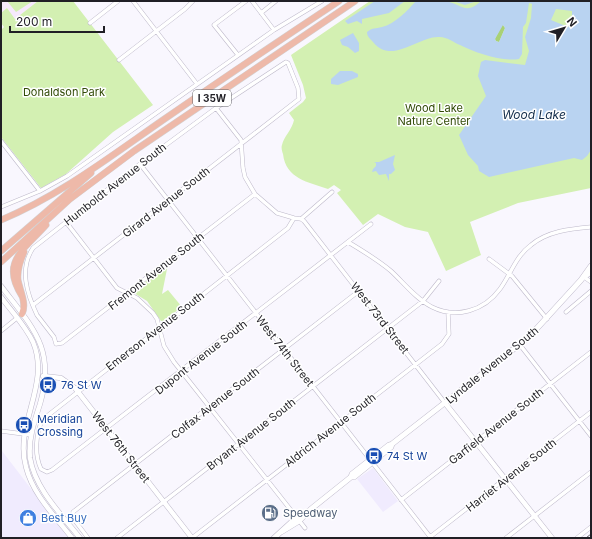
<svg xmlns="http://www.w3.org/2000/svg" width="592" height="539" viewBox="0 0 592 539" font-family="Inter,sans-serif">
	<rect width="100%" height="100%" fill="#f9f7fe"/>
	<path fill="#f0ebfe" d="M1,451H2L69,538H1Z
		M373,468L398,501L383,512L357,479Z"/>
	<path fill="#f6e9fd" d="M1,1H38L15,19L7,8L1,13Z"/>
	<path fill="#d3f0b2" d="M7,1H33L16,12Z
		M38,1H73L153,105L113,132L66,174L41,188L1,137V30L4,27L1,23V13L7,8L15,19Z
		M370,1H591V188L518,203L470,222L481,255L446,271L428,232L405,227L378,214L363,225L337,193L341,190L334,185L328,189C308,182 286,179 283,154C282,151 281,147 282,145C284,136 292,130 294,120L289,113L303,102L306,98L303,85L291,55Z
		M168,264L162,294L168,290L182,307L163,321H161L147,301L134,293L135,290Z"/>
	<path fill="#a9d176" d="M502,24L505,28L499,42L496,41L495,39Z"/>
	<path fill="#b9d3f1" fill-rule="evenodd" d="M375,1H405L389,13L362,19V24L357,21L348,24L345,21Z
		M416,1C425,1 436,0 445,1C460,3 466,16 481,1H591V150L587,156L582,160L574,158L489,177L479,171L478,166L468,155L459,135L486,96L478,76L481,62L485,60L525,65L529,51L525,37L531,18L532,4L529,3L526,23L523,27L522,54L519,59C502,62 476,53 460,45C453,42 446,36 438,37C418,37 391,65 373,42C370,38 367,37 367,32C373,27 375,29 382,27C395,24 408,10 416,1ZM556,9L572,11V19L568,27L551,20ZM503,25L505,28L499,42L496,41L495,39Z
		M453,1H477L465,5Z
		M353,33L359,43V51L355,53L348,47L342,45L340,40Z
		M340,71H352L358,74V77L338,85L331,84V79Z
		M395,155L393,164L395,170L391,174H389V181L386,174L379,175L376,171L372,172L373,169L376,166V163L374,162H379Z"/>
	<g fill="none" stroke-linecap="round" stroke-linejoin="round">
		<defs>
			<path id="minor" d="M133,1L197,84
				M252,1L274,30
				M261,13L276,1
				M90,23L118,1
				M238,55L214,25L246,1
				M119,60L185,9L193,1
				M216,108L241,140L243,168L245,177L255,194L277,213L294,218L301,219L304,221L445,403
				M1,141L40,191
				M140,164L431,538
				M1,207L40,191L67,176L274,30L322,1
				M294,218L288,228L42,420C36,435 34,454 41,469L47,472L52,470L371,224
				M301,219L332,192
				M66,222L117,288L137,298L153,313L157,319L164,346L174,362L305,528
				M348,242C363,251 378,260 391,271C404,283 416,299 432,307C456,319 484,311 500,289C511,274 515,257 531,245C548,231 570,229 591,227
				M489,259L512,276L547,319
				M584,277L591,282
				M33,305L299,99L298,88L288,63L286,62L216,108L140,164L33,248C19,269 27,294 37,315L54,337L56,344L62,343L255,194
				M566,312L591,291
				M1,331L17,318
				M520,345L591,436
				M1,431L31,435
				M401,500L591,352
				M430,537L591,412
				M88,538L73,518V512L359,291
				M117,538L423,301L439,281
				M192,538L442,344L449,334L448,312
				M506,538L591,472
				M577,538L591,527"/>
			<path id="tertiary" d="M1,286C33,328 56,349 40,404C34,422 28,440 30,458C35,489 62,515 80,538
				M1,297C12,312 25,325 33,342C51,385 14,424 26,467C33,495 55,516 72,538
				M43,376L61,378L75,388L192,538
				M445,403L552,538"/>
			<path id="secondary" d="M584,277L591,272
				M351,477H354L391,447L392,444
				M281,532L299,521L311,509L351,477L352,474L389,445L392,444L529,337L581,280L591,266
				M274,538L296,518L309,511"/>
			<path id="motorway" d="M1,220C59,196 111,156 163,120C221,80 280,40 339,1
				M1,251L91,173
				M1,262L70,199L134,151L355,1
				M22,296C0,262 24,250 46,225
				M22,314C27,304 20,291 18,280C17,271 20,261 24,252"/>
		</defs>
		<use href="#minor" stroke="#beb9ca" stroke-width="4.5"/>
		<use href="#tertiary" stroke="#beb9ca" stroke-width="5.5"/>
		<use href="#secondary" stroke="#beb9ca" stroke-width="6"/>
		<use href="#motorway" stroke="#d2d2d3" stroke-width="7"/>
		<use href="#minor" stroke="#fff" stroke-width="3.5"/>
		<use href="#tertiary" stroke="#fff" stroke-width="4.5"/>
		<use href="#secondary" stroke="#fff" stroke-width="5"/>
		<use href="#motorway" stroke="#eeb9a9" stroke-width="6"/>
		<path stroke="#57565c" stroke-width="1" stroke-dasharray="5 5" stroke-linecap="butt" d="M586,538L591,534"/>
	</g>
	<defs>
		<symbol id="bus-disc" viewBox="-11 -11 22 22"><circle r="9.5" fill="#1a4fb4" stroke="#fff"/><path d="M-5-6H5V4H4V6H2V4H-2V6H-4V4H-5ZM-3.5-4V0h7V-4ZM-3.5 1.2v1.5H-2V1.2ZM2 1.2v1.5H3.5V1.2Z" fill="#fff"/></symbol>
		<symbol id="fuel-disc" viewBox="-11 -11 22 22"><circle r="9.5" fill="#5c6f8a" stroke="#fff"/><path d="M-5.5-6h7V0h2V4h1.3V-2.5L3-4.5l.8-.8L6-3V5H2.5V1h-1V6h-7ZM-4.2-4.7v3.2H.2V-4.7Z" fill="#fff"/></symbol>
		<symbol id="shop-disc" viewBox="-11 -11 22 22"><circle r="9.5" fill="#3f7fe0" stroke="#fff"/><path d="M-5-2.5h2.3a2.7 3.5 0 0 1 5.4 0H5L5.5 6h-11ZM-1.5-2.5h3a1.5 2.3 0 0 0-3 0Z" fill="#fff"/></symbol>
	</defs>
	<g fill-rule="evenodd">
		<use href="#bus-disc" x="38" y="375" width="20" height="20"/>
		<use href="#bus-disc" x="14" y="415" width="20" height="20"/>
		<use href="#bus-disc" x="364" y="446" width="20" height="20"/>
		<use href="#fuel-disc" x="260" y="503" width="20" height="20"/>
		<use href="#shop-disc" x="18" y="508" width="20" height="20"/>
	</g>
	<g text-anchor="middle" stroke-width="3" stroke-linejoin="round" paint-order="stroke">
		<rect fill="#fff" stroke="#636266" stroke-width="1" x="193" y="90" width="38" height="16" rx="3"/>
		<g font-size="10" font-weight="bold" fill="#201f25">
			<text x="212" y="102">I 35W</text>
		</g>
		<g font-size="11" fill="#314a06" stroke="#fff">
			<text x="64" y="96">Donaldson Park</text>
			<text x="434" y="112">Wood Lake<tspan x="434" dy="13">Nature Center</tspan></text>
		</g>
		<g font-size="11" fill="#201f25" stroke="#fff">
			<text transform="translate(115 184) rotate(-38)" y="4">Humboldt Avenue South</text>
			<text transform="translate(166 202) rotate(-38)" y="4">Girard Avenue South</text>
			<text transform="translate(156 271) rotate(-38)" y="4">Fremont Avenue South</text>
			<text transform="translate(380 318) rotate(52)" y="4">West 73rd Street</text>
			<text transform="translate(155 331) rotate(-38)" y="4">Emerson Avenue South</text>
			<text transform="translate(285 351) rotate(52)" y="4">West 74th Street</text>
			<text transform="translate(201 357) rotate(-38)" y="4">Dupont Avenue South</text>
			<text transform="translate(492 365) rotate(-39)" y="4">Lyndale Avenue South</text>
			<text transform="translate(215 403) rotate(-38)" y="4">Colfax Avenue South</text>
			<text transform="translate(496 426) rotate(-38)" y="4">Garfield Avenue South</text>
			<text transform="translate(330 430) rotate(-38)" y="4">Aldrich Avenue South</text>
			<text transform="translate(251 434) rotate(-38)" y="4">Bryant Avenue South</text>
			<text transform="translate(121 447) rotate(52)" y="4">West 76th Street</text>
			<text transform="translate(511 475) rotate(-38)" y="4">Harriet Avenue South</text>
		</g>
		<g font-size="11" fill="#164399" stroke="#fff" text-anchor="start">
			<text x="61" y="389">76 St W</text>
			<text x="37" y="423">Meridian<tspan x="37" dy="13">Crossing</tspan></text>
			<text x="387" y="460">74 St W</text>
		</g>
		<g font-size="11" fill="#4e5e75" stroke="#fff" text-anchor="start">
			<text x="283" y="517">Speedway</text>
		</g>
		<g font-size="11" fill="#366cbe" stroke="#fff" text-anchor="start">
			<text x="41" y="522">Best Buy</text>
		</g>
		<g font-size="12" font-style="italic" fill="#112b49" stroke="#fff">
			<text x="534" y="119">Wood Lake</text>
		</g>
	</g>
	<rect width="592" height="539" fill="none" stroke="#201f25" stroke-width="4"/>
	<g transform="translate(564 28) rotate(52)" stroke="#ffffff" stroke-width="3" paint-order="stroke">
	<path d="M0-3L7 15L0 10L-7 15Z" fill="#201f25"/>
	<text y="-6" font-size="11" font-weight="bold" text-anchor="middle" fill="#201f25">N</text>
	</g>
	<path d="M10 26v6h94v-6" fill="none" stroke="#201f25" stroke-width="2"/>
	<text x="16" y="26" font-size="12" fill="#201f25" stroke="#ffffff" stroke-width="3" paint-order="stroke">200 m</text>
</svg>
